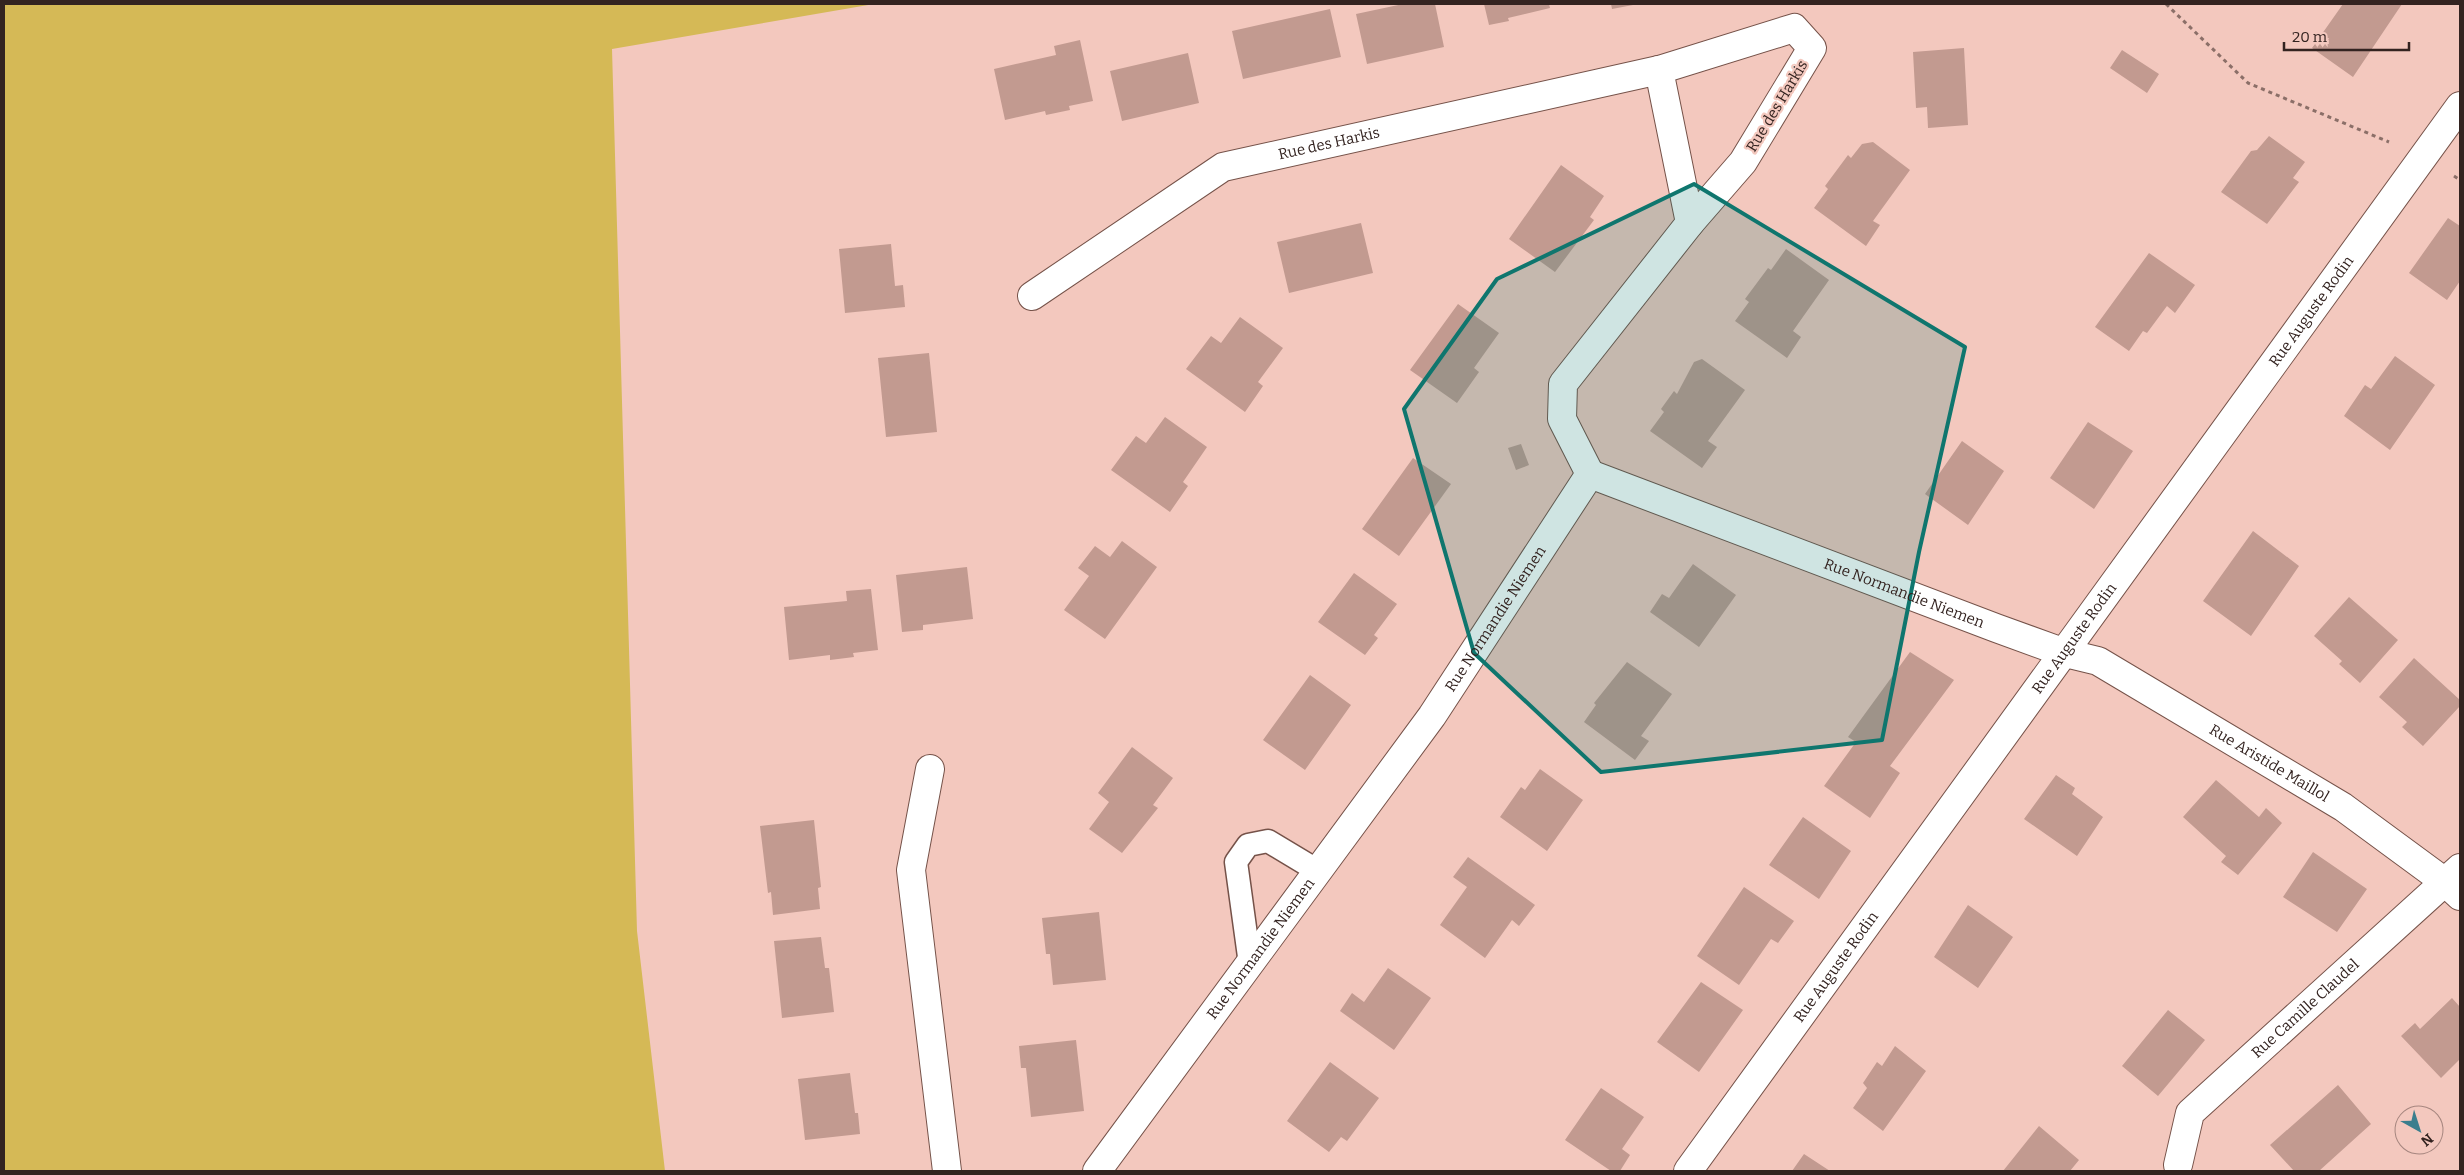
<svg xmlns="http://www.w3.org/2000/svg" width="2464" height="1175" viewBox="0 0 2464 1175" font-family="Bitter,serif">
	<rect width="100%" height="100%" fill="#f3c8be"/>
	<path fill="#d5b956" d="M4,4H874L612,49L637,931L665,1171H4Z"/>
	<path fill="#c29a90" d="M1403,4H1435L1444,47L1367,64L1356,14Z
		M1484,4H1549L1550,8L1508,18L1509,21L1489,25Z
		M1611,4H1633V5L1612,9Z
		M2343,4H2402L2353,77L2312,48Z
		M1330,9L1341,57L1243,79L1232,31Z
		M1080,40L1093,101L1069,106L1070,110L1046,115L1045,111L1005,120L994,69L1056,55L1054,46Z
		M1964,48L1968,125L1928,128L1927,107L1916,108L1913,52Z
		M2122,50L2159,74L2147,93L2110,68Z
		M1188,53L1199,103L1122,121L1110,71Z
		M2269,136L2305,162L2293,178L2299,182L2267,224L2221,192L2251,151L2257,150Z
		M1873,142L1910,170L1873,221L1880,225L1866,246L1814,208L1828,189L1825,186L1848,155L1851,158L1862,144Z
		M1561,165L1604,196L1590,217L1594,220L1555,272L1509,239Z
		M2448,218L2460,226V281L2447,300L2409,273Z
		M1361,223L1373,273L1289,293L1277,242Z
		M891,244L895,286L903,285L905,307L845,313L839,249Z
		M1786,249L1829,280L1793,331L1801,337L1787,358L1735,321L1749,302L1745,299L1768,268L1771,270Z
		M2149,253L2195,285L2175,313L2167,306L2147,333L2143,331L2129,351L2095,327Z
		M1458,304L1499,333L1474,368L1479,372L1457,403L1410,370Z
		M1240,317L1283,348L1258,382L1263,386L1245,412L1186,369L1211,336L1221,343Z
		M929,353L937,432L886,437L878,358Z
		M2395,356L2435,385L2390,450L2344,416L2365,385L2371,389Z
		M1702,359L1745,390L1708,441L1717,447L1702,468L1650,431L1664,412L1661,409L1674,391L1677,394L1694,362Z
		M1165,417L1207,447L1183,482L1188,486L1170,512L1111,470L1136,436L1146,443Z
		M2088,422L2133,451L2094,509L2050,478Z
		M1962,441L2004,471L1968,525L1925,494Z
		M1521,444L1529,465L1516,470L1508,448Z
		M1413,458L1451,484L1399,556L1362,529Z
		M2253,531L2299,566L2251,636L2203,601Z
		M1122,541L1157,567L1105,639L1064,610L1089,576L1078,568L1095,546L1110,557Z
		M1693,564L1736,595L1699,647L1650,612L1662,594L1669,598Z
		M967,567L973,619L923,625V630L902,632L896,575Z
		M1354,573L1397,604L1374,635L1378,638L1365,655L1318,622Z
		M871,589L878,650L853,653L854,657L830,660V655L789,660L784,607L847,601L846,591Z
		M2349,597L2398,640L2360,683L2339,664L2342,661L2314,636Z
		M1910,652L1954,680L1890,766L1900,773L1870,818L1824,786L1856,742L1848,737Z
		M2414,658L2460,700V706L2423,746L2402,727L2407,722L2379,697Z
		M1627,662L1672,694L1641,736L1649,741L1635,760L1584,722L1596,705L1594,703Z
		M1310,675L1351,705L1305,770L1263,740Z
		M1132,747L1173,778L1153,805L1158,808L1122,853L1089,829L1109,802L1098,793Z
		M1540,769L1583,800L1547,851L1500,817L1521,787L1525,790Z
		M2056,775L2075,788L2072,794L2103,817L2077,856L2024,819Z
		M2216,780L2259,817L2266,808L2282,823L2238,875L2221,862L2226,856L2183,817Z
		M1803,817L1851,851L1819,899L1769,865Z
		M814,820L821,887L818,888L820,909L773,915L771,892L768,893L760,826Z
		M2313,852L2367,889L2337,932L2283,897Z
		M1468,857L1535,905L1519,926L1512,920L1485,958L1440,925L1467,887L1453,877Z
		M1744,887L1794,921L1778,943L1771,939L1739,985L1697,956Z
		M1968,905L2013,937L1978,988L1934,957Z
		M1099,912L1106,980L1053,985L1050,954H1046L1042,918Z
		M821,937L825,968H829L834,1012L782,1018L774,941Z
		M1388,968L1431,998L1394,1050L1340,1011L1352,993L1364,1002Z
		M1701,982L1743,1010L1699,1072L1657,1042Z
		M2452,998L2460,1007V1059L2441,1078L2401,1036L2415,1023L2420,1029Z
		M2168,1010L2205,1040L2158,1096L2122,1066Z
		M1076,1040L1084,1111L1031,1117L1026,1068H1021L1019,1046Z
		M1895,1046L1926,1071L1883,1131L1853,1108L1867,1088L1863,1083L1877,1062L1882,1066Z
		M1330,1062L1379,1098L1347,1141L1341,1137L1329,1152L1287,1121Z
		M850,1073L855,1113H858L860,1134L805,1140L798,1079Z
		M2338,1085L2371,1124L2319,1171H2294L2270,1145Z
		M1601,1088L1644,1117L1622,1149L1630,1155L1620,1171H1611L1565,1140Z
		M2039,1126L2079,1160L2070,1171H2003Z
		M1804,1154L1830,1171H1792Z"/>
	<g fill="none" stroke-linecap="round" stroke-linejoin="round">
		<defs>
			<path id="lane" d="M1250,964L1236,862L1248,845L1268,841L1318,871"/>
			<g id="street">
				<path d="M1659,70L1690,223"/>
				<path id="s1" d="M1032,296L1223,167L1659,70L1794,28L1812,48L1743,162L1690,223L1563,384L1562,419L1590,474"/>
				<path id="s2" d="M1590,474L1996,628L2065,653L2098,661L2343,807L2445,882L2460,896"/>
				<path d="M930,769L911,870L947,1171"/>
				<path id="s3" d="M2178,1165L2190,1113L2460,868"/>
				<path id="s4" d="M1097,1171L1432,716L1590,474"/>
				<path id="s5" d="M1688,1171L2460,106"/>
			</g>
		</defs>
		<use href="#lane" stroke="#755249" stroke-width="25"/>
		<use href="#street" stroke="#755249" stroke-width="30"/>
		<path stroke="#8b6f68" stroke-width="3" stroke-dasharray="4 4" stroke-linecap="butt" d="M2166,4L2248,83L2389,142
			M2454,176L2460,180"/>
		<use href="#lane" stroke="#fff" stroke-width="22"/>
		<use href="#street" stroke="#fff" stroke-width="28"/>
	</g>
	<path fill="#0f766e" fill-opacity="0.2" stroke="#0f766e" stroke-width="4" stroke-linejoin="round" d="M1694,184L1965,347L1919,552L1882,740L1601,772L1474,653L1404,409L1497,279Z"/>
	<g text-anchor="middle" stroke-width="4.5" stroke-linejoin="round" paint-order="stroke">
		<g font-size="15" fill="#332320" stroke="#f3c8be">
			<text transform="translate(1777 106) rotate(-59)" y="5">Rue des Harkis</text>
			<text dy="5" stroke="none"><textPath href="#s1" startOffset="339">Rue des Harkis</textPath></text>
			<text dy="5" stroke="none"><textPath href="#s5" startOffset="1062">Rue Auguste Rodin</textPath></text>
			<text dy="5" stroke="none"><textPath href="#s2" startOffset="336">Rue Normandie Niemen</textPath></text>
			<text dy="5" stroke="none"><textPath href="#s4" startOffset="681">Rue Normandie Niemen</textPath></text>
			<text dy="5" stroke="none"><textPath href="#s5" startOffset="658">Rue Auguste Rodin</textPath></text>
			<text dy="5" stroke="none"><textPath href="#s2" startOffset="741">Rue Aristide Maillol</textPath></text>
			<text dy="5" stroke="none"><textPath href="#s4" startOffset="276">Rue Normandie Niemen</textPath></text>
			<text dy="5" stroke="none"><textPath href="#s5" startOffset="252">Rue Auguste Rodin</textPath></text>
			<text dy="5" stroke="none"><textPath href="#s3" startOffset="209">Rue Camille Claudel</textPath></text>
		</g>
	</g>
	<rect width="2464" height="1175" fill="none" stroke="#332320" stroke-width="10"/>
	<g transform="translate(2419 1130) rotate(141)"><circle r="24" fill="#f3c8be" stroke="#a6867f"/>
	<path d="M0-4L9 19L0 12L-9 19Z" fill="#3a7e8d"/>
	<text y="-8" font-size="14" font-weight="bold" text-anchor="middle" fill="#332320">N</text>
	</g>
	<path d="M2284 42v8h125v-8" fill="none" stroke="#332320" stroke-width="2.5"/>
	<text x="2292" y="42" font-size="15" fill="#332320" stroke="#f3c8be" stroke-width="4" paint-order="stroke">20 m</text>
</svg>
